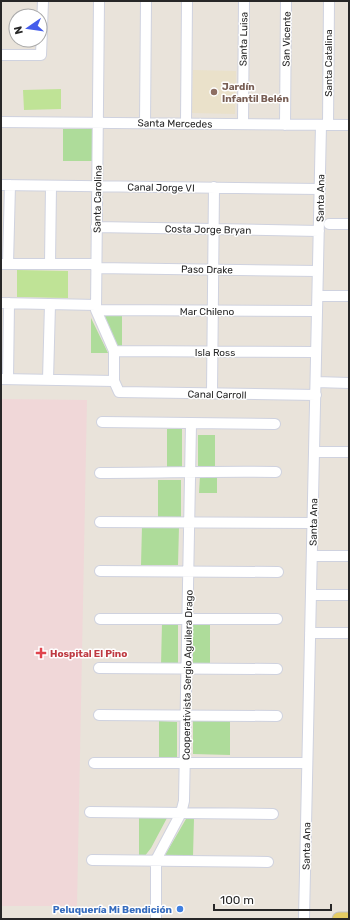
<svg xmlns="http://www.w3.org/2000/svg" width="350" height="920" viewBox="0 0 350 920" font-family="Rubik,sans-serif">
	<rect width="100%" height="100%" fill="#e9e3da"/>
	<path fill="#eae1ca" d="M193,70L236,71L235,114L192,113Z"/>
	<path fill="#f0d7d8" d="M1,399L87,400L77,906H1Z"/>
	<path fill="#aedc9a" d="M63,129H92L93,161H63Z
		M104,314L122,315V346H117Z
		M91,318L108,353H91Z
		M167,429H182V470L167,469Z
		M198,435H215V466H198Z
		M200,476H217V493H199Z
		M158,480H181V518H158Z
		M142,526L179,527L178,565H141Z
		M162,623H178V665H161Z
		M193,624H210V663H193Z
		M159,721L177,722V760L159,759Z
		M193,721H230V755L193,754Z
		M139,818H167L151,848L144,857H139Z
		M186,819H194L193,856L164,857Z"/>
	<path fill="#bfe396" d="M61,89V109L24,110L23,90Z
		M17,270L68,271V298L17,297Z"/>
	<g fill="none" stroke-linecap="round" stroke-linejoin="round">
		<defs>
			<path id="minor" d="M99,1L96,310L114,351V381L119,392L316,395
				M1,55H41L43,1
				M1,122L349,125
				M145,123L146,1
				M186,123L187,1
				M243,124L244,1
				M285,125L286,1
				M328,125L329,1
				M1,185L320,189
				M329,224H349
				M96,227L319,231
				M1,264H96
				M8,264L10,185
				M50,264L51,186
				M96,268L318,271
				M318,296H349
				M1,303L96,305
				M96,310L317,311
				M114,351L316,352
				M1,379L114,381
				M8,379L9,303
				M48,380L50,304
				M316,382L349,383
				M212,393L214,187
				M102,422L275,424
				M314,452H349
				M100,473C159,473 217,471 276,472
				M100,522L313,523
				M312,556H349
				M100,571L278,572
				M311,595H349
				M100,619H277
				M310,633H349
				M99,668L277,669
				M99,715L277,716
				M94,763H307
				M90,812L273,814
				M92,860L268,862
				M156,919V860L181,813L184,801L191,424
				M304,919L321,125"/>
			<path id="major" d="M339,919H349"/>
		</defs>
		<use href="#minor" stroke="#cfd2df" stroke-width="12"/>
		<use href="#major" stroke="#c3c3c3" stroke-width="15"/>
		<use href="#minor" stroke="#fff" stroke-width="10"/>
		<use href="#major" stroke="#e4cc63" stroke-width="13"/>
	</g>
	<circle fill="#8d6e63" stroke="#fff" stroke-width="1.5" cx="214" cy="92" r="4"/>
	<path fill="#e0444e" stroke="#fff" stroke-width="1.5" d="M39 647h4v4h4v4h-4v4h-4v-4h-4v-4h4z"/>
	<circle fill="#3f7fe0" stroke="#fff" stroke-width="1.5" cx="180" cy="909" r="4"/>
	<g text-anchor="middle" stroke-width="3" stroke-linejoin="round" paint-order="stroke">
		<g font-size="10" fill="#272727" stroke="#fff">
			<text transform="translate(243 39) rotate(-89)" y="4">Santa Luisa</text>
			<text transform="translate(286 39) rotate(-89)" y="4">San Vicente</text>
			<text transform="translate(328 63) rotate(-90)" y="4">Santa Catalina</text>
			<text transform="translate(175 123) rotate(1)" y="4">Santa Mercedes</text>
			<text transform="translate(161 187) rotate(1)" y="4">Canal Jorge VI</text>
			<text transform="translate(320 198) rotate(-89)" y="4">Santa Ana</text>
			<text transform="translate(97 199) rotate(-89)" y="4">Santa Carolina</text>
			<text transform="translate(208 229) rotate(1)" y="4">Costa Jorge Bryan</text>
			<text transform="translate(207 269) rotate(1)" y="4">Paso Drake</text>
			<text x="207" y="315">Mar Chileno</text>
			<text x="215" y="356">Isla Ross</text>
			<text transform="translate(217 394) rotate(1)" y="4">Canal Carroll</text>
			<text transform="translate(313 522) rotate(-89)" y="4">Santa Ana</text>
			<text transform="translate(187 675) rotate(-89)" y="4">Cooperativista Sergio Aguilera Drago</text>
			<text transform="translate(306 846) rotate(-89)" y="4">Santa Ana</text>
		</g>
		<g font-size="10" font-weight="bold" fill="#785e54" stroke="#fff" text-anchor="start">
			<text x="222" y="90">Jardín<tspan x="222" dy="12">Infantil Belén</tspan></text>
		</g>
		<g font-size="10" font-weight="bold" fill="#be3a42" stroke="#fff" text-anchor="start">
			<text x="50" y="657">Hospital El Pino</text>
		</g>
		<g font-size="10" font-weight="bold" fill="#366cbe" stroke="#fff" text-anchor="end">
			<text x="172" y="913">Peluquería Mi Bendición</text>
		</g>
	</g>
	<rect width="350" height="920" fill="none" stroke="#272727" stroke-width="4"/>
	<g transform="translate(28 28) rotate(257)"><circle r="19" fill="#ffffff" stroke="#a9a9a9"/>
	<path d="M0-3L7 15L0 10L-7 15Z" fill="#455deb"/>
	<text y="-6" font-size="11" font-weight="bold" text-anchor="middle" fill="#272727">N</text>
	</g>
	<path d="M214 904v6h117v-6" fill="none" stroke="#272727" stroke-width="2"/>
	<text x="220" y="904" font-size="12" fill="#272727" stroke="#ffffff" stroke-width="3" paint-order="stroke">100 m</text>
</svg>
